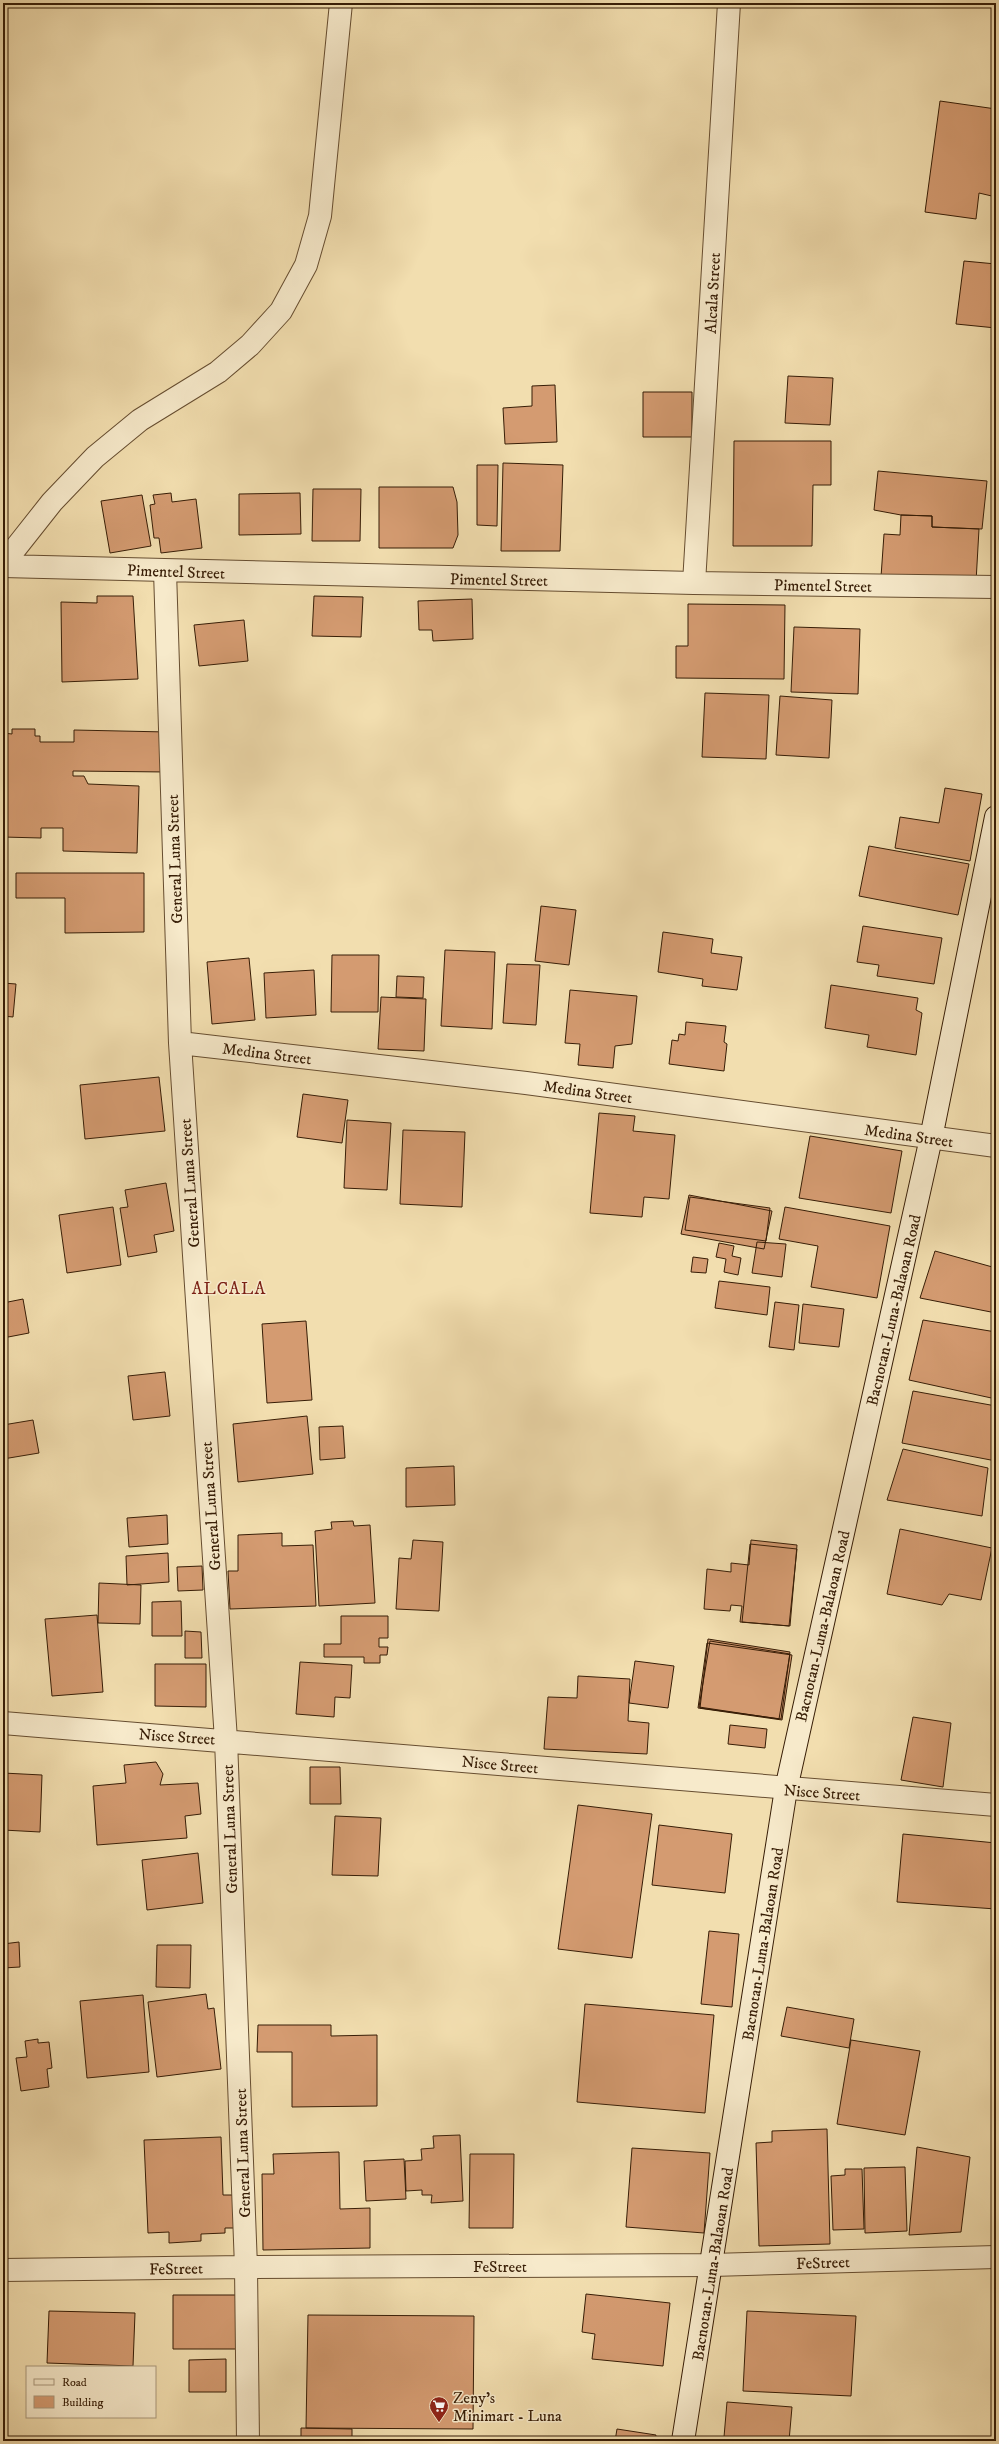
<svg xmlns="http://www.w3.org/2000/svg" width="999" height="2444" viewBox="0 0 999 2444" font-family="'IM FELL DW Pica',serif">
	<rect width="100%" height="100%" fill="#f2deaf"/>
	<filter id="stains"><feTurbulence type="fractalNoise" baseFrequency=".005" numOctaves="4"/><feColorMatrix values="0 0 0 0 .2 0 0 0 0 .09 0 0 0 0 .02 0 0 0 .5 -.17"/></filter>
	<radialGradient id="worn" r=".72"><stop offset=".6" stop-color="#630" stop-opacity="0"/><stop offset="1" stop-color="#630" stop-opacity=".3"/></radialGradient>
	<path fill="#d49b71" stroke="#371d06" d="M940,101L996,109V197L979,193L976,219L925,212Z
		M964,261L996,264V328L956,324Z
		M788,376L833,378L830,425L785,423Z
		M555,385L557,442L505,444L503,408L532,406V386Z
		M643,392H692V437H643Z
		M734,441H831V485H813L812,546H733Z
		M503,463L563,465L560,551H501Z
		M477,465H498L497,526L477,525Z
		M878,471L987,481L982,529L932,527V516L901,515L874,510Z
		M379,487H453L457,502L458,535L453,548H379Z
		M313,489H361L360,541H312Z
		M171,493L172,502L196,499L202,548L161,553L159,538H154L150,505L155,504L153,495Z
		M300,493L301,534L239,535V494Z
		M142,495L151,546L110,553L101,501Z
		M901,515L932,516V527L979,529L976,582L881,577L884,534L900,535Z
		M97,596H133L138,679L62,682L61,602L97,603Z
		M314,596L363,597L361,637L312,636Z
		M472,599L473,639L433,641L432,630H419L418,601Z
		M688,604L785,605L784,679L676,678V646H688Z
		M244,620L248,661L199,666L194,625Z
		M794,627L860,629L858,694L791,692Z
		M705,693L769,695L766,759L702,757Z
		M780,696L832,700L829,758L776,755Z
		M12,729H35V736H40V742H74V730L167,732V772L73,771V776H84L88,784L139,786L137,853L63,851V828H41V838L3,837V733L12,734Z
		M945,788L982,794L970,861L895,848L900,817L939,823Z
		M869,846L969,864L958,915L859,896Z
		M16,873H144V932L65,933V898H16Z
		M541,906L576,910L569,965L535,961Z
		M863,926L942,938L934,984L877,976L879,965L857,962Z
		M663,932L713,939L711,953L742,957L737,990L702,986L703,979L658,972Z
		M445,950L495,952L492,1029L441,1026Z
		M332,955H379L378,1012H331Z
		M249,958L255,1020L212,1024L207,962Z
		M507,964L540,965L536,1025L503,1023Z
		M314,970L316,1015L266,1018L264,973Z
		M397,976L424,977L423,998L396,997Z
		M3,983L16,984L13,1017L3,1016Z
		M831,985L918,998L916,1010L922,1013L916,1055L867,1047L869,1035L825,1028Z
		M570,990L637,996L632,1044L615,1046L613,1068L578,1065L580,1044L565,1043Z
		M381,997L426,999L424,1051L378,1049Z
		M686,1022L726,1026L724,1042L727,1044L724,1071L669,1064L672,1040L678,1041L679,1034L685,1035Z
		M159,1077L165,1131L85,1139L80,1085Z
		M303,1094L348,1100L342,1143L297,1137Z
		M599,1113L635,1116L633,1131L675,1135L669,1199L644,1197L642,1217L590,1213Z
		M347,1120L391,1123L387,1190L344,1188Z
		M403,1130L465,1132L462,1207L400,1204Z
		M810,1136L902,1151L891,1213L799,1198Z
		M166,1183L174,1231L154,1235L157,1252L128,1257L120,1208L128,1207L125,1190Z
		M689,1195L772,1211L764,1249L681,1234Z
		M690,1197L770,1208L766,1241L685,1230Z
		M113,1207L121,1265L67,1273L59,1215Z
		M785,1207L890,1226L877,1298L811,1287L818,1246L779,1239Z
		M757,1242L786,1244L782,1277L752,1273Z
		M719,1243L734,1246L732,1256L741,1258L738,1275L724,1272L726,1259L716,1257Z
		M935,1251L996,1268V1313L920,1298Z
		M693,1257L708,1259L706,1273L691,1272Z
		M719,1281L770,1287L767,1315L715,1308Z
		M23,1299L29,1333L3,1338V1303Z
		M775,1302L799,1305L794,1350L769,1347Z
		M803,1304L844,1309L839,1347L799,1343Z
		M923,1320L996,1332V1399L909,1380Z
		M306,1321L312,1400L267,1403L262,1324Z
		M165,1372L170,1416L133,1420L128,1376Z
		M913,1391L996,1406V1461L902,1443Z
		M307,1416L313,1474L238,1482L233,1424Z
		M33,1420L39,1453L3,1459V1425Z
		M343,1426L345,1458L320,1460L319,1427Z
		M903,1449L988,1468L982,1516L887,1500Z
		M454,1466L455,1505L406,1507V1468Z
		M167,1515L168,1544L129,1547L127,1518Z
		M353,1521L354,1526L370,1525L375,1603L319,1606L315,1531L332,1529L331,1522Z
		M900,1529L992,1548L981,1600L949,1594L942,1605L887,1594Z
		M282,1533V1546L313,1545L316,1606L230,1609L228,1571H238V1535Z
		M413,1540L443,1542L439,1611L396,1609L399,1558L411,1559Z
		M751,1540L797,1545L790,1626L740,1622L742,1606L731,1605L730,1611L704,1609L707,1569L731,1572V1563L749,1565Z
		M750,1544L797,1549L789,1626L742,1622Z
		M168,1553L169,1582L127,1585L126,1556Z
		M202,1566L203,1590L178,1591L177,1567Z
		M99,1583L141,1585L140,1624L98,1623Z
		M181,1601L182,1636H152V1602Z
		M97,1615L103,1692L52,1696L45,1619Z
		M341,1616H388V1638H379V1647H388L387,1655H380V1663H364V1657H324V1644H341Z
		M185,1631L201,1632L202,1658H185Z
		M708,1639L790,1652L781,1719L700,1708Z
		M710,1641L790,1654L779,1719L699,1707Z
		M707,1643L792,1655L782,1720L698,1708Z
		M635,1661L674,1666L668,1708L629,1703Z
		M300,1662L352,1665L350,1698L335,1697L334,1717L296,1714Z
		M155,1664H206V1707L155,1706Z
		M578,1676L630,1679L628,1721L649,1723L647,1754L544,1749L548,1697L577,1698Z
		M913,1717L951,1723L943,1787L901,1780Z
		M730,1725L767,1729L765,1748L728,1744Z
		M156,1762L163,1774L160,1785L198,1783L201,1814L185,1816L187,1838L97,1845L93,1786L126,1783L124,1765Z
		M310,1767H340L341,1804H310Z
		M3,1773L42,1775L40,1832L3,1830Z
		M578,1805L652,1814L632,1958L558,1949Z
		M335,1816L381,1818L378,1876L332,1875Z
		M659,1825L732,1834L725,1893L652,1885Z
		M903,1834L996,1843V1909L897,1902Z
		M198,1853L203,1903L147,1910L142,1860Z
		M709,1931L739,1934L732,2007L701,2004Z
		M19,1942L20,1967L3,1968V1944Z
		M157,1945H191L190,1988L156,1987Z
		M206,1994L208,2009L214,2008L221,2069L157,2077L148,2002Z
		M143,1995L149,2072L87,2078L80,2001Z
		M585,2004L714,2015L705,2113L577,2102Z
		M787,2007L854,2019L849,2048L781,2036Z
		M258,2025H331V2036L377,2035V2106L292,2107V2052H257Z
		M38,2039V2043L49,2042L52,2068L47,2069L49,2087L21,2091L16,2058L27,2057L25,2041Z
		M851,2040L920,2051L905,2135L837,2124Z
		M827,2129L830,2244L759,2246L756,2143L772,2142V2131Z
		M460,2135L463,2201L431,2203L432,2195H422V2190L406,2191L405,2161L422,2160L421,2149L434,2148L433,2136Z
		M221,2137L223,2195H234L235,2228H225V2233L201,2234V2241L169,2243V2232L148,2233L144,2140Z
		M917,2147L970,2157L961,2232L909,2235Z
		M632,2148L710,2153L704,2233L626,2227Z
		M339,2152L340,2209L370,2208V2248L263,2250L262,2174H274L273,2154Z
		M470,2154H514L513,2228H469Z
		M404,2159L406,2199L366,2201L364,2161Z
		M905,2167L907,2231L865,2233L864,2168Z
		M845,2169H862L864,2229L833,2230L831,2176L845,2175Z
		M586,2294L670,2303L663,2366L592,2359L595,2334L582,2332Z
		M173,2295H238V2349H173Z
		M49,2311L135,2313L133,2366L47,2363Z
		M747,2311L856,2316L851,2396L743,2391Z
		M308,2315L474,2316L473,2429L306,2428Z
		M226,2359V2392H189V2360Z
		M727,2402L792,2407L789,2441L724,2437Z
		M301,2428L352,2429V2441H301Z
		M617,2429L656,2435L655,2441H615Z"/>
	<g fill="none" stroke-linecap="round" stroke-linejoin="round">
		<defs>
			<path id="street" d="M3,564L52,502L95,457L140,420L218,372L250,345L281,311L306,265L320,216L341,3
				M3,566L694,583L996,587
				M165,571L180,1043L226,1740L246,2267L248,2441
				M694,583L729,3
				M180,1043L526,1083L996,1146
				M3,1723L996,1805
				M3,2270L246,2267L712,2265L996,2257"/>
			<path id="secondary" d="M683,2441L786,1789L931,1138L996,817"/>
		</defs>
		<use href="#street" stroke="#664d30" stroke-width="24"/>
		<use href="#secondary" stroke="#371d06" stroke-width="24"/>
		<use href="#street" stroke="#f7eacb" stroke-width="22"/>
		<use href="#secondary" stroke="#f7eacb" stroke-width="22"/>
	</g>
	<defs>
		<symbol id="supermarket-pin" viewBox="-11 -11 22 30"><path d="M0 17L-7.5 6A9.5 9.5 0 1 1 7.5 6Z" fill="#8f2418" stroke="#f7eacb"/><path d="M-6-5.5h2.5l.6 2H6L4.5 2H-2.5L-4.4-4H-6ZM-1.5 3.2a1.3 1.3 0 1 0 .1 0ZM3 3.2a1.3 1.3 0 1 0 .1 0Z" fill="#fff"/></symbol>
	</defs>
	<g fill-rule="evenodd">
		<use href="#supermarket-pin" x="428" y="2395" width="22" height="30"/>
	</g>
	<g text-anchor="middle" stroke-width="3" stroke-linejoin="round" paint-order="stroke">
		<g font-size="16" fill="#371d06" stroke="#f7eacb">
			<text transform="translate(712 293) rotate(-87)" y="6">Alcala Street</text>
			<text transform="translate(176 571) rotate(2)" y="6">Pimentel Street</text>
			<text transform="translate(499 579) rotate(1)" y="6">Pimentel Street</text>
			<text transform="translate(823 585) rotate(1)" y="6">Pimentel Street</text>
			<text transform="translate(174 859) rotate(-92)" y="6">General Luna Street</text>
			<text transform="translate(267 1053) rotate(7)" y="6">Medina Street</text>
			<text transform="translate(588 1091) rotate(8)" y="6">Medina Street</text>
			<text transform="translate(909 1135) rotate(8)" y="6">Medina Street</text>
			<text transform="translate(189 1183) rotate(-94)" y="6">General Luna Street</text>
			<text transform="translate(893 1310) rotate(-77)" y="6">Bacnotan-Luna-Balaoan Road</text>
			<text transform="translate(210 1506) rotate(-94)" y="6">General Luna Street</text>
			<text transform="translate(822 1626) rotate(-77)" y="6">Bacnotan-Luna-Balaoan Road</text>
			<text transform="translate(177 1736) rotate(4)" y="6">Nisce Street</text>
			<text transform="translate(500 1764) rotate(5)" y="6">Nisce Street</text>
			<text transform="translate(822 1792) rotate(4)" y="6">Nisce Street</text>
			<text transform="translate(229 1829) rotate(-92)" y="6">General Luna Street</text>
			<text transform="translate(762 1944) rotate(-81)" y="6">Bacnotan-Luna-Balaoan Road</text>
			<text transform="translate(242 2153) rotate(-92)" y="6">General Luna Street</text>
			<text transform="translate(823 2262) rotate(-2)" y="6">FeStreet</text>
			<text transform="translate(712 2264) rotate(-81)" y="6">Bacnotan-Luna-Balaoan Road</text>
			<text x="500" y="2272">FeStreet</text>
			<text transform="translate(176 2268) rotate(-1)" y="6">FeStreet</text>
		</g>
		<g font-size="16" fill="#371d06" stroke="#f7eacb" text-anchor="start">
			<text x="453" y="2403">Zeny's<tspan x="453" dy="18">Minimart - Luna</tspan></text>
		</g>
		<g font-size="17" letter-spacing="1" fill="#7a1f14" stroke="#f7eacb">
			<text x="229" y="1294">ALCALA</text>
		</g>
	</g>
	<rect width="999" height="2444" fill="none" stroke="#f2deaf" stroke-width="16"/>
	<rect x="4" y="4" width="991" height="2436" fill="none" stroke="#371d06" stroke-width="2"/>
	<rect x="8" y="8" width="983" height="2428" fill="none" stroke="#371d06"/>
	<rect x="26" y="2366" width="130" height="52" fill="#f7eacb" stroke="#aa987c"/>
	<rect x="34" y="2379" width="20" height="6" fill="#f7eacb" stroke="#aa987c"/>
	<text x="62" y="2386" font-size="12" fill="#371d06">Road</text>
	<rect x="34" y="2396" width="20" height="12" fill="#d49b71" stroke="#aa987c"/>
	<text x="62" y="2406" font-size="12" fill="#371d06">Building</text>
	<rect width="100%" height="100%" filter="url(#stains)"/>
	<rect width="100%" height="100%" fill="url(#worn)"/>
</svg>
